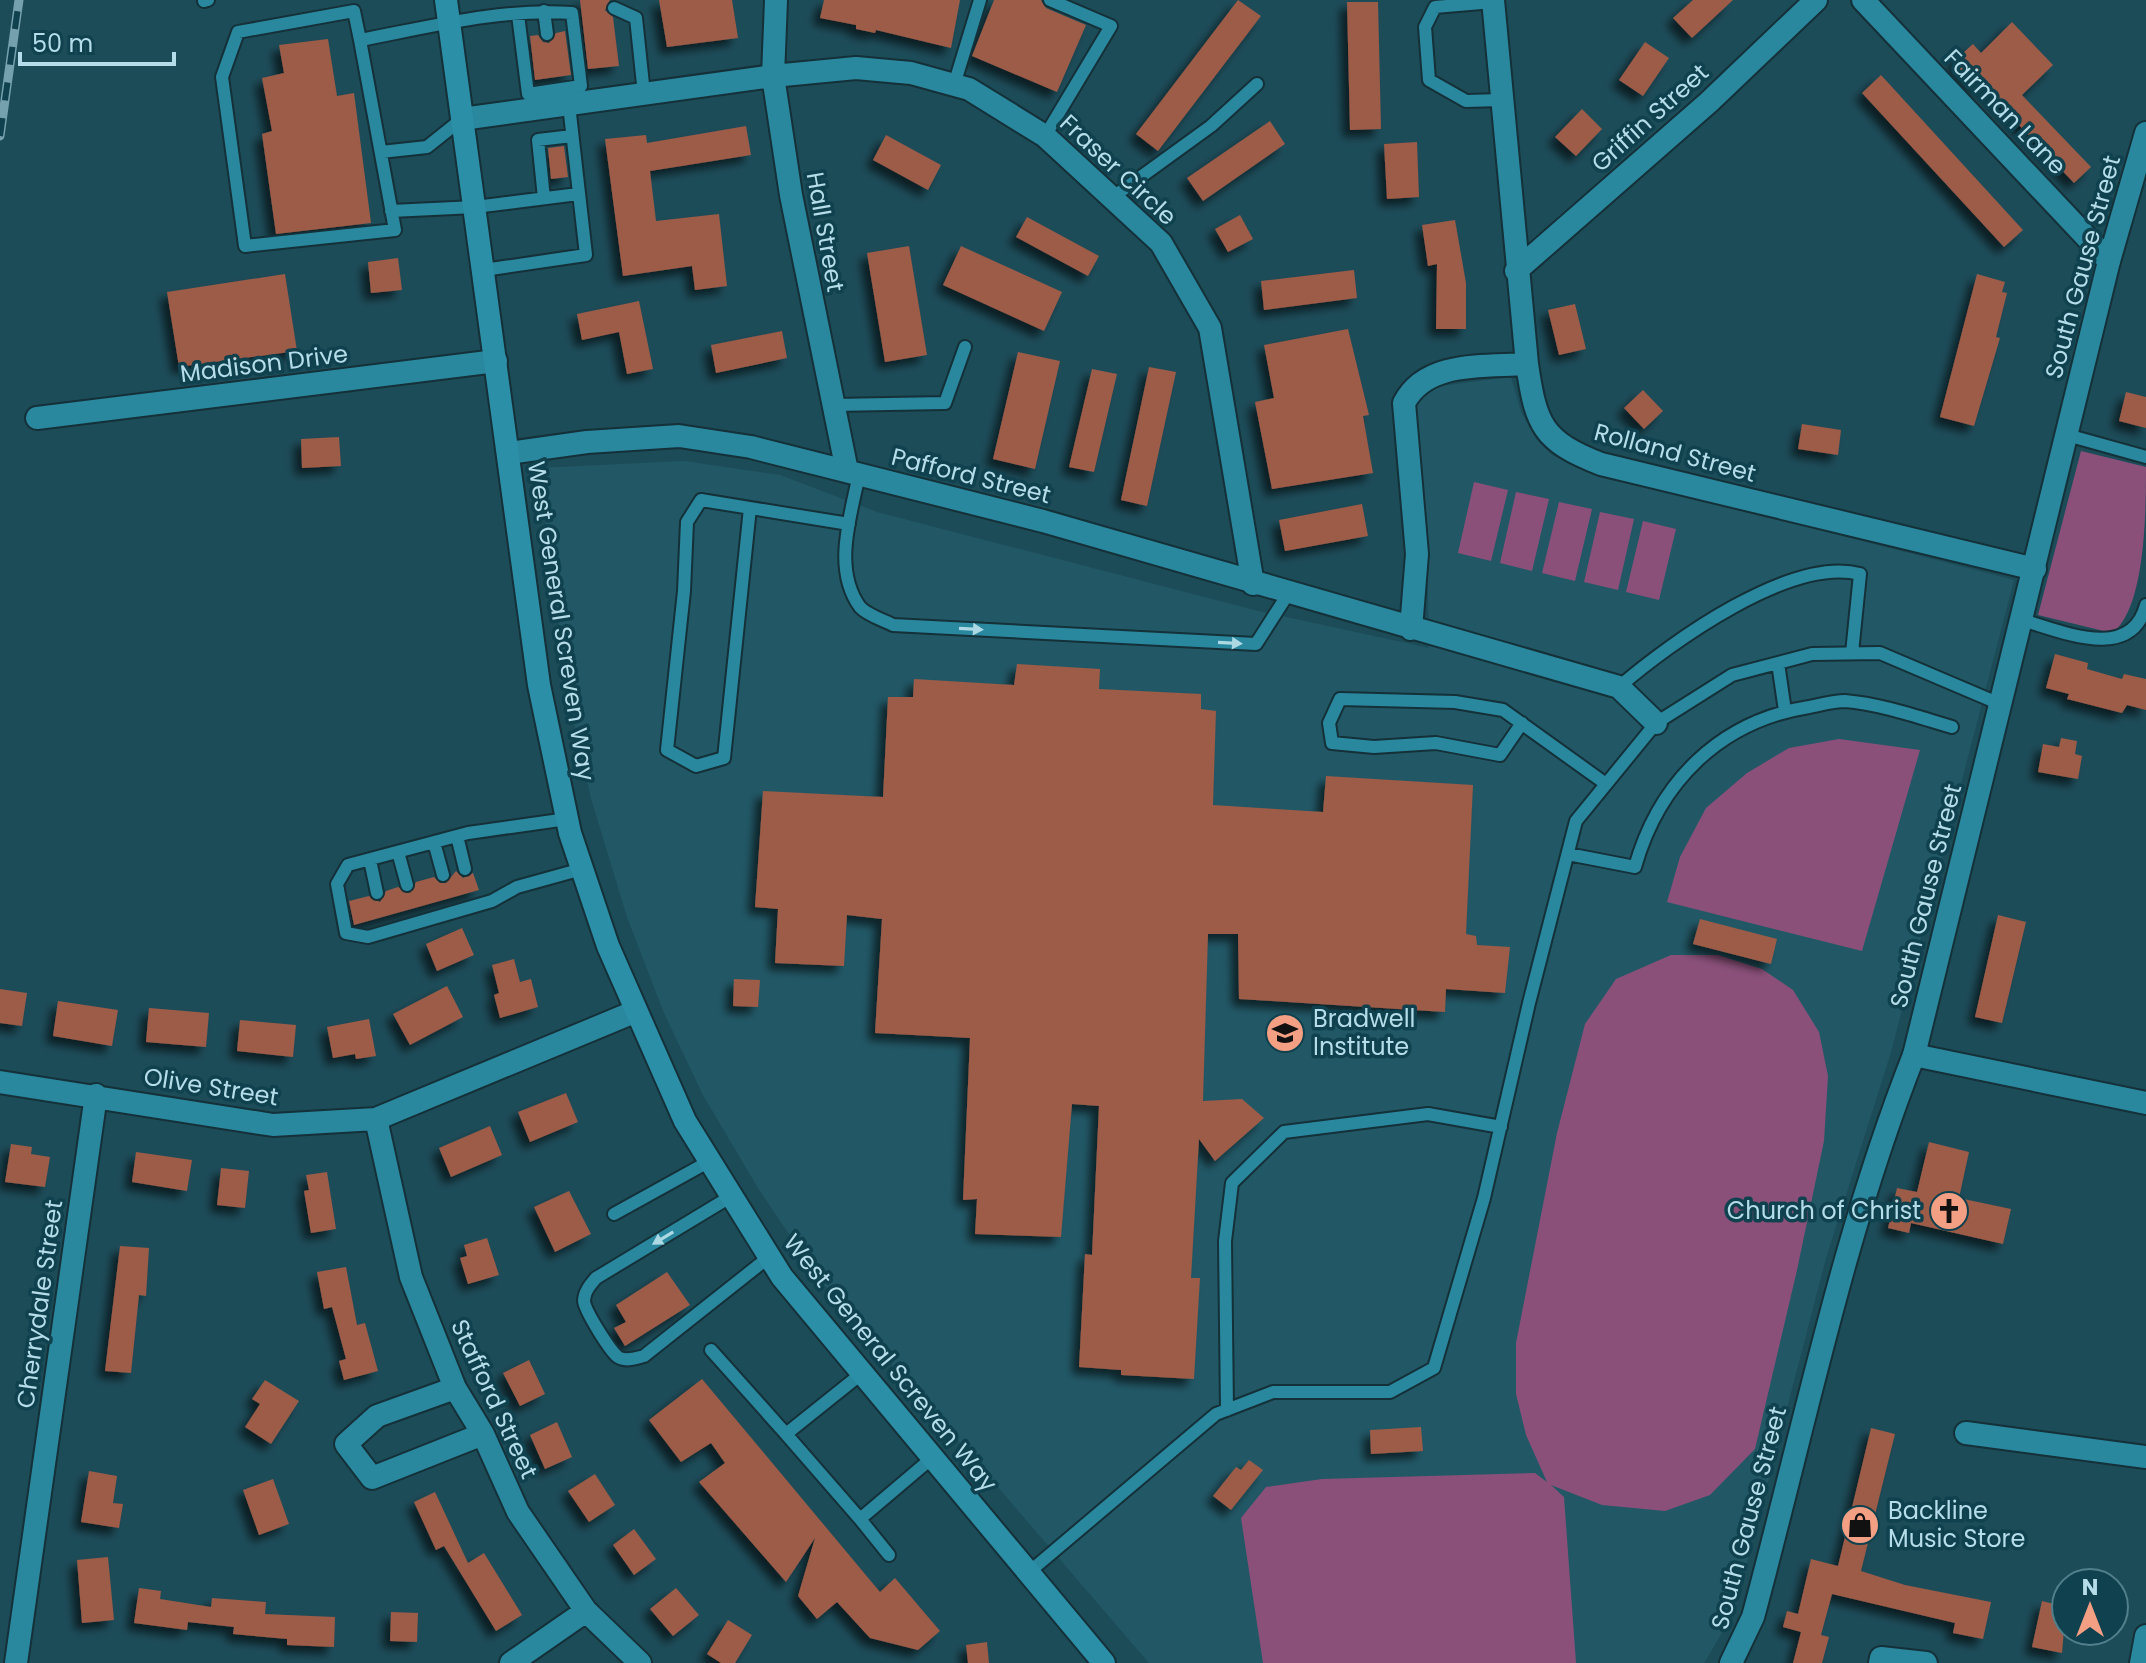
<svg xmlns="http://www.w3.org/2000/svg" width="2146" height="1663" viewBox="0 0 2146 1663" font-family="Poppins,sans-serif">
	<defs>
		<filter id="shadow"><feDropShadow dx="-7" dy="7" stdDeviation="4" flood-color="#0009"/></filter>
	</defs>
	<rect width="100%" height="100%" fill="#1d4c59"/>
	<path fill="#225866" d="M1511,377L1521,412L1536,439L1552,455L1578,468L2014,580L1891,1052L1826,1258L1734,1612L1704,1663H1149L820,1280L758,1188L703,1095L664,1013L627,917L591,798L569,700L539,468L684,461L780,475L877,512L1258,611L1429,648L1427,541L1415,404L1432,387Z"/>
	<path fill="#8a5079" d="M2081,451L2146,467C2146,508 2146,609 2112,633L2038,615Z
		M1474,482L1508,490L1491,561L1458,553Z
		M1516,492L1549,499L1532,571L1500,563Z
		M1559,502L1592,509L1575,581L1542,573Z
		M1600,512L1634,519L1618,590L1584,582Z
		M1643,521L1676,529L1659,600L1626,592Z
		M1839,739L1920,750L1862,951L1667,902L1680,857L1706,808L1747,773L1789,748Z
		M1671,955H1718L1762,969L1793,990L1819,1032L1828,1076L1824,1141L1797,1270L1755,1449L1710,1495L1665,1511L1602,1505L1551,1485L1564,1497L1576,1663H1263L1241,1518L1266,1487L1322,1479L1535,1473L1547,1482L1526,1435L1516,1394V1343L1557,1133L1585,1024L1616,979Z"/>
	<path fill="#9c5b47" filter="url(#shadow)" d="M580,0H610L605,10L613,17L619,66L588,69Z
		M659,0H732L738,38L667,47Z
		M824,0H960L951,48L876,30L875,33L856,29V25L820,18Z
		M994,0H1041L1046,8L1086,25L1057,92L972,56Z
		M1238,0L1261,16L1158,151L1136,134Z
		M1693,0H1733L1692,38L1673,18Z
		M1347,2H1378L1381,129L1350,130Z
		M2012,22L2053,65L2022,95L2091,167L2074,183L1980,84L1977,87L1953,62L1973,44L1981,53Z
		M565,31L571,75L535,80L530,36L538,35L543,42L549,43L556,33Z
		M328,39L337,96L354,93L371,223L276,234L262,134L272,131L262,78L284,73L279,45Z
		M1645,42L1669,58L1643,96L1619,80Z
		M1881,75L2023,230L2004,247L1862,93Z
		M1582,109L1602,129L1576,156L1555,137Z
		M1270,121L1285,144L1203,201L1187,178Z
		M746,126L751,155L650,171L656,221L719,214L727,286L695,290L692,266L623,276L605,139L646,135L647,143Z
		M886,135L941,165L928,190L873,160Z
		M1417,142L1419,197L1387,199L1384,144Z
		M564,146L568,177L551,179L548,148Z
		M1240,215L1253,239L1228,252L1215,229Z
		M1027,217L1099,256L1088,276L1016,237Z
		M1455,220L1466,283V329H1436L1437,264L1428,266L1422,225Z
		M909,246L927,355L885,362L867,253Z
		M961,246L1062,292L1044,331L943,285Z
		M398,258L402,290L371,293L368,262Z
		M1354,270L1357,298L1264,310L1261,281Z
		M285,274L297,351L179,367L167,292Z
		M1977,274L2005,282L2002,292L2007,293L1996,337L2000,338L1974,426L1940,417Z
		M639,301L653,369L627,374L619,332L582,340L577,314Z
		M1575,304L1586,349L1559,355L1548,310Z
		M1348,329L1369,415L1363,416L1373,473L1272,489L1255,402L1274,398L1264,345Z
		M782,331L787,358L716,373L711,345Z
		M1018,352L1060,361L1035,469L993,459Z
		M1149,367L1176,372L1147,506L1121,500Z
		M1092,369L1117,374L1094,472L1069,467Z
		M1643,390L1663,411L1644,429L1624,408Z
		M2126,392L2146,397V428L2119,421Z
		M1802,424L1841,430L1838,455L1798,449Z
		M339,437L341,466L302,468L301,439Z
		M1362,504L1368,536L1285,551L1279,520Z
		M2055,654L2088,663L2087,669L2122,679L2124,674L2146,679V710L2127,705L2122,713L2067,699L2069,694L2046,688Z
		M1017,664L1100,669L1099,689L1201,694V709L1216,711L1213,805L1323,812L1326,776L1473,785L1466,934L1476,936L1477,945L1510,947L1505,993L1446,989L1445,1012L1239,999L1238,934H1208L1203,1101L1242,1099L1264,1118L1215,1161L1199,1139L1191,1278H1200L1194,1379L1121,1375V1370L1079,1367L1085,1254L1092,1255L1099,1106L1072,1104L1061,1237L975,1234L977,1199L963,1200L970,1038L875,1033L882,919L847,915L844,966L775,963L778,909L755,907L763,791L883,797L888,697H913L914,679L1014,685Z
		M2061,738L2077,741L2075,754L2082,756L2078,779L2038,772L2043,744L2059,747Z
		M456,871L463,878L473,873L479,890L354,925L349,901L369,896L380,902L386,891L398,887L410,893L416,882L434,877L440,883H446Z
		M1998,915L2026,922L2002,1023L1975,1017Z
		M1700,919L1777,939L1771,964L1693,944Z
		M462,928L474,955L437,971L426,944Z
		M514,959L520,982L531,979L538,1007L500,1018L494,995L499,993L492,965Z
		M734,979L760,980L758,1007L733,1006Z
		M447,986L463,1017L410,1045L393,1014Z
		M0,989L27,993L22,1026L0,1023Z
		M58,1001L118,1010L112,1046L53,1036Z
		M149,1008L209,1013L206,1047L146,1042Z
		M369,1019L376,1056L356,1059L355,1054L333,1058L327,1027Z
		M240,1020L296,1025L293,1057L237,1051Z
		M566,1093L578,1122L530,1142L518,1112Z
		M490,1126L502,1155L451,1177L439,1148Z
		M1929,1142L1969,1152L1959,1198L2011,1209L2003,1244L1911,1223L1909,1233L1888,1228L1897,1188L1917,1192Z
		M11,1144L32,1147L31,1154L50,1157L45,1187L5,1182Z
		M136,1152L192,1160L187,1191L132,1182Z
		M221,1168L249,1171L245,1208L217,1205Z
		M327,1172L336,1229L311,1233L304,1191L309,1190L306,1175Z
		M569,1191L591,1234L555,1252L534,1207Z
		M487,1238L499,1275L468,1284L460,1258L467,1256L464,1245Z
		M120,1246L149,1248L146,1296L139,1295L131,1373L105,1371Z
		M346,1267L357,1325L365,1323L378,1371L344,1380L339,1361L346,1359L332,1307L324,1309L317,1272Z
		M667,1272L690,1305L625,1346L614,1328L626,1322L616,1305Z
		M529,1360L545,1394L520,1406L503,1373Z
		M702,1379L880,1592L895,1578L940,1631L918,1650L870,1638L837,1602L817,1619L798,1596L815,1538L786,1582L699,1482L725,1463L711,1443L681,1462L649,1420Z
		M265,1380L299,1401L271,1444L245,1427L260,1404L252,1399Z
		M557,1422L572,1457L545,1469L530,1435Z
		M1421,1427L1423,1451L1371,1454L1370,1430Z
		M1871,1428L1895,1434L1861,1571L1905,1585L1991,1602L1983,1639L1953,1633L1955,1623L1832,1594L1821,1635L1829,1637L1822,1663H1793L1801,1632L1783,1627L1787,1611L1798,1614L1811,1559L1838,1566Z
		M1249,1460L1263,1470L1231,1510L1213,1496L1236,1467L1241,1470Z
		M89,1471L117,1476L113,1503L123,1504L119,1528L81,1522Z
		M595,1474L615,1505L589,1522L568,1491Z
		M273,1479L289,1524L259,1535L243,1490Z
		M435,1492L468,1563L484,1553L522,1615L496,1631L444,1546L436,1550L414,1502Z
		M634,1529L656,1559L634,1575L613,1545Z
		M108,1557L114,1620L82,1623L77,1560Z
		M139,1588L161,1591L160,1599L211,1607L212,1598L266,1602L265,1614L335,1617L334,1647L287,1645V1639L233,1634L234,1627L188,1622L187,1630L134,1623Z
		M676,1588L699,1615L673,1636L650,1609Z
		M2042,1601L2066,1607L2062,1653L2032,1647Z
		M391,1612L418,1613L417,1642L390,1641Z
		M728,1620L752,1635L735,1663H721L707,1654Z
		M987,1642L989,1663H968L966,1645Z"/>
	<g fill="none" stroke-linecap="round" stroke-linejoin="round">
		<defs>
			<path id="service" d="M204,1L208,0
				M1493,2L1435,7L1425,27L1429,80L1466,101L1501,100
				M614,8L636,18L644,94
				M544,11L547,34
				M360,40L395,230L245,246L222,77L238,32L354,11L360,40C429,27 502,8 572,13L581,86L528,94L518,15
				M954,85L980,0
				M1045,136L1111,26L1050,0
				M381,152L427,147L462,119
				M1113,197L1211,126L1257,84
				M544,198L538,140L572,136
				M391,211L475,207L578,194
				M484,270L586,255L569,105
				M833,405L945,403L965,347
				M2067,435L2146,457
				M859,474C851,515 832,569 860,607C867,615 883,620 893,625L1256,644L1288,594
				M750,508L724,758L696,766L667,750L684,591L687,522L701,500L849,524
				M2022,620C2061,631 2131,663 2146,605
				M1778,663L1785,711
				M1619,687C1671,642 1791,556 1860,574L1852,653
				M1522,723L1500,755L1436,743L1374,747L1332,743L1329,723L1340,699L1455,702L1503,710L1606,784
				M567,819L468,833L348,865L337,884L346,933L368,937L492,901L517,887L582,869
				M457,836L465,869
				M434,842L443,875
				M398,852L407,885
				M1568,854L1635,867C1659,782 1720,721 1809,707C1820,705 1833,701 1845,701C1881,704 1918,717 1952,727
				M370,860L377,893
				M730,1197L596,1278C590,1285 584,1292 584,1301C585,1311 610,1351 618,1357C626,1362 636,1358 644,1356L769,1257
				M614,1214L708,1162
				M711,1350L786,1434
				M861,1374L786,1434L860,1519L932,1458
				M1227,1410L1225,1241L1232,1183L1284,1132L1428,1114L1501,1127
				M860,1519L889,1555
				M1028,1573L1216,1414L1273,1392H1390L1434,1368L1484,1198L1529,1003L1576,821L1656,723L1732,675L1812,654L1880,653L2000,704"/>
			<path id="minor" d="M776,0L773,76L791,195L847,471
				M1493,0L1527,364C1536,425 1542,441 1601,464L2035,569
				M1863,0L2109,261
				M462,119L773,76L856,68L911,73L969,89L1045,136L1161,243L1210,328L1253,584
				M1516,271L1709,102L1816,0
				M37,418L496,361
				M508,453L587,442L679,436L751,447L1043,521L1619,687L1656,723
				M1411,629L1417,554L1404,403C1426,360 1485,367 1527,364
				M1914,1055L2146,1103
				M0,1082L273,1125L376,1119L634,1012
				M376,1119L411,1277L455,1388L483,1434L518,1512L586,1611L640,1663
				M455,1388L377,1416L346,1444L372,1478L483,1434
				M1966,1433L2146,1457
				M16,1663L96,1095
				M511,1663L586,1611
				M1880,1663L1881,1658L1926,1663
				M2141,1663L2146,1636"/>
			<path id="tertiary" d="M1731,1663L1753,1617C1804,1429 1842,1237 1914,1055L2109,261L2146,133"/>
			<path id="primary" d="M446,0L539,685L570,833L608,946L685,1121L782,1277L1104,1663"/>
		</defs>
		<use href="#service" stroke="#143038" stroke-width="16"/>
		<use href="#minor" stroke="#143038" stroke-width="26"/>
		<use href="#tertiary" stroke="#143038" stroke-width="26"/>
		<use href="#primary" stroke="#143038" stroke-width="26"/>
		<use href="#service" stroke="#29879e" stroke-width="12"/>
		<use href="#minor" stroke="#29879e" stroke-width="22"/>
		<use href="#tertiary" stroke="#29879e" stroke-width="22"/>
		<use href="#primary" stroke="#2c8fa8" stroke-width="22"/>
		<defs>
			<path id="rail" d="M0,136L19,0"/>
		</defs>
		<use href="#rail" stroke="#75a0ad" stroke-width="9"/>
		<use href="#rail" stroke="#10414e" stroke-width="6" stroke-dasharray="18" stroke-linecap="butt"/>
	</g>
	<defs><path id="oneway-solid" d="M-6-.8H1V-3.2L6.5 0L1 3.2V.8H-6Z" transform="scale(2)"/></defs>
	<g fill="#add9e5">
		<use href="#oneway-solid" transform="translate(971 629) rotate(3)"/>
		<use href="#oneway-solid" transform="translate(1230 643) rotate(3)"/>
		<use href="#oneway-solid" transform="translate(663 1238) rotate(149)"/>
	</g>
	<defs>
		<symbol id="school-disc" viewBox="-11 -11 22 22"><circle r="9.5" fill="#f39f84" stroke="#10414e"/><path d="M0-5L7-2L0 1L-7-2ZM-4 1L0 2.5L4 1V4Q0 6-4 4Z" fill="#111"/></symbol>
		<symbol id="church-disc" viewBox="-11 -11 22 22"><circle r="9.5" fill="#f39f84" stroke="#10414e"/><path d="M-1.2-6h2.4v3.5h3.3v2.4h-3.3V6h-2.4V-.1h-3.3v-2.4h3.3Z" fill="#111"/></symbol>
		<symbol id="shop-disc" viewBox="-11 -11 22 22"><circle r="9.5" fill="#f39f84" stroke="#10414e"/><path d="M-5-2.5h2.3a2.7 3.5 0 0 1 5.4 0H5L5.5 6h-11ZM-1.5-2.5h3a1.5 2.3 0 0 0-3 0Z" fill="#111"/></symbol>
	</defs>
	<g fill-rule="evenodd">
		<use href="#school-disc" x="1263" y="1011" width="44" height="44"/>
		<use href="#church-disc" x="1927" y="1189" width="44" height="44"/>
		<use href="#shop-disc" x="1838" y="1503" width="44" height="44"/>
	</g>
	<g text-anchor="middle" stroke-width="7" stroke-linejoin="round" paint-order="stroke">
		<g font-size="24" fill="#b4dde9" stroke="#10414e">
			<text transform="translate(2005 112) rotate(46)" y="8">Fairman Lane</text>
			<text transform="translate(1650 118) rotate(-42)" y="8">Griffin Street</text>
			<text transform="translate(1118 170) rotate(43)" y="8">Fraser Circle</text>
			<text transform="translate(825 232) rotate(80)" y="8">Hall Street</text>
			<text transform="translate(2083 267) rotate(-75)" y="8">South Gause Street</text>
			<text transform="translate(264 364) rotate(-7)" y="8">Madison Drive</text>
			<text transform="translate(1675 453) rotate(15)" y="8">Rolland Street</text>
			<text transform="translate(971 476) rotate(14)" y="8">Pafford Street</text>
			<text transform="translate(561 621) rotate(81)" y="8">West General Screven Way</text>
			<text transform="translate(1926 896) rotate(-76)" y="8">South Gause Street</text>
			<text transform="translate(211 1087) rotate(9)" y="8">Olive Street</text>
			<text transform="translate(40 1304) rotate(-82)" y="8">Cherrydale Street</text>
			<text transform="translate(890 1363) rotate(51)" y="8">West General Screven Way</text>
			<text transform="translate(494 1399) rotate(65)" y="8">Stafford Street</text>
			<text transform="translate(1749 1518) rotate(-75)" y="8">South Gause Street</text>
		</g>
		<g font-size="24" fill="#b4dde9" stroke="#10414e" text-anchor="start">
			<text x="1313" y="1027">Bradwell<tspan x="1313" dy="28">Institute</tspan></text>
			<text x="1921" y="1219" text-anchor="end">Church of Christ</text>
			<text x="1888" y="1519">Backline<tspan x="1888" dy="28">Music Store</tspan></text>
		</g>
	</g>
	<g transform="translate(2090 1607)"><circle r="38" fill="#10414e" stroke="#527f8c" stroke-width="2"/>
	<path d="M0-6L14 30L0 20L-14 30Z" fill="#f39f84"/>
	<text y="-12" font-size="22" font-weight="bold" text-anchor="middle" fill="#b4dde9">N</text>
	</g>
	<path d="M20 52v12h154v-12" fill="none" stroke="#b4dde9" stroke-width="4"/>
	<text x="32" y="52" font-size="24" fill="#b4dde9" stroke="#10414e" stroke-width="6" paint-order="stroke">50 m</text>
</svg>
